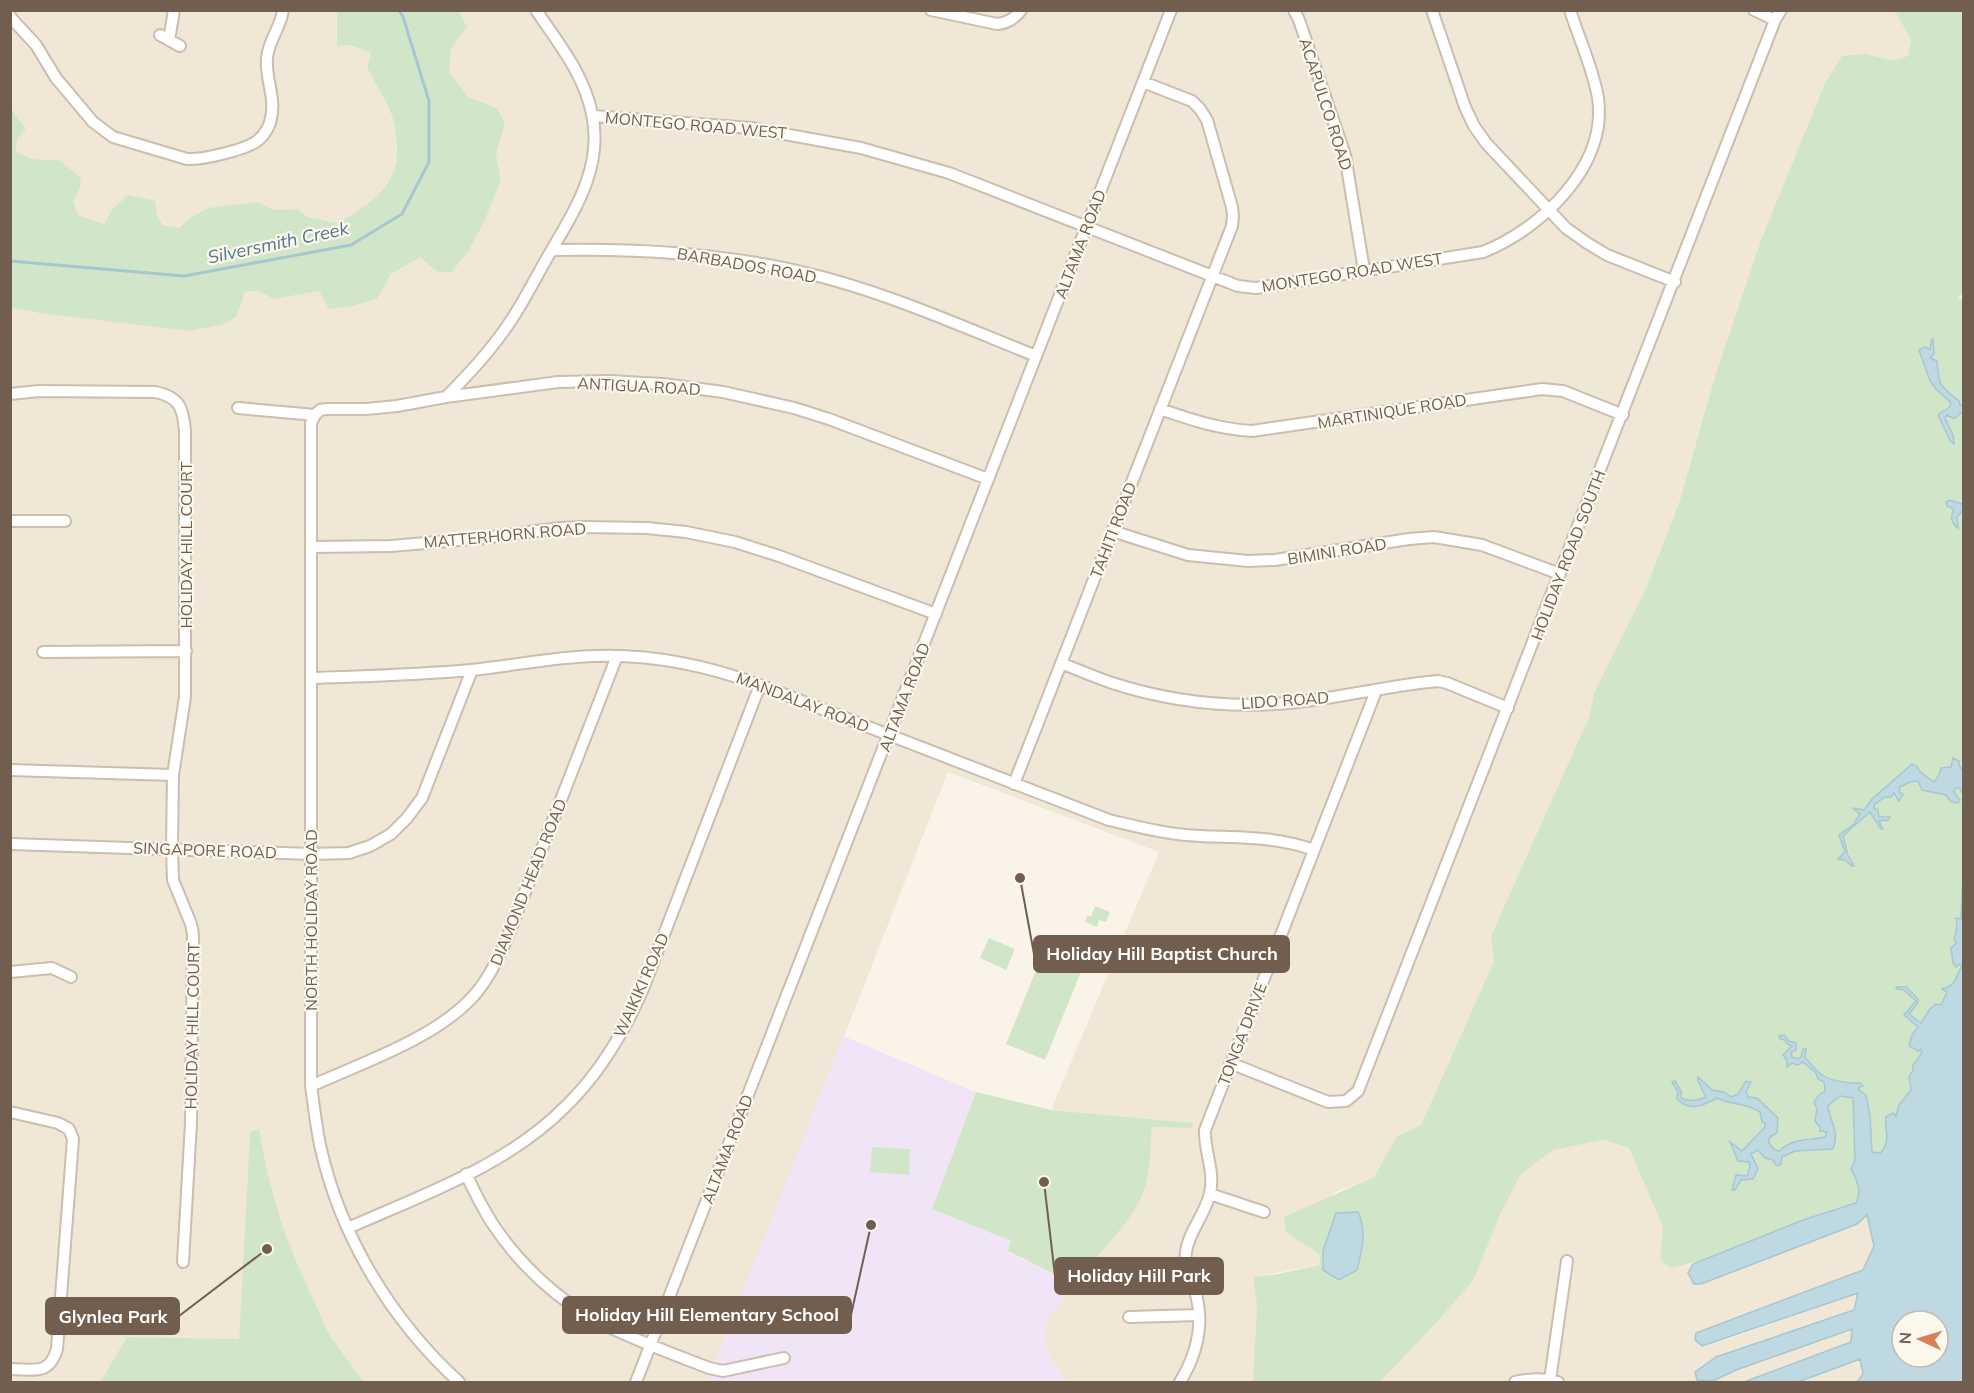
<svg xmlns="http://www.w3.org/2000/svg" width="1974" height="1393" viewBox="0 0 1974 1393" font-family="Mulish,sans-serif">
	<rect width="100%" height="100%" fill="#faf4e8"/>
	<path fill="#f0e7d7" d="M1895,10L1911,40L1908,56L1893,60L1865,54L1824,85L1761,240L1715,376L1680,500L1647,586L1594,693L1589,717L1491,936L1494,961L1421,1125L1397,1136L1374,1177L1336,1192L1286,1232L1319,1254L1320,1265L1254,1277L1257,1304L1253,1382H1066L1050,1358L1045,1344L1044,1332L1048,1319L1055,1308L1120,1227L1143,1194L1149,1170L1152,1127L1191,1128L1194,1123L1051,1110L1159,852L948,772L708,1382H364L330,1336L300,1270L283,1228L268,1175L259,1129L250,1132L239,1339L127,1337L100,1382H11L10,308L39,313L258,291L274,299L319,291L377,299L391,274L420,256L437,272L451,273L468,252L485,220L501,180L496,154L505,123L497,108L468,97L449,71L451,49L467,27L459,11Z
		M10,11H337L338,20L351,44L371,53L367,67L393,118L397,152L393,175L380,194L361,209L338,223L307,217L297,209L274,210L258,202L187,220L179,228L164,225L157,215L112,210L104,224L78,215L73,201L81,186L59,160L32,159L15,152L17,141L26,129L11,108Z
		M1603,1140L1629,1148L1663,1227L1660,1259L1670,1268L1693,1264L1688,1273L1694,1284H1701L1857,1224L1868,1214L1874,1247L1863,1270L1696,1333L1728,1339L1858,1293L1855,1310L1716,1357L1713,1381L1736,1370L1853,1328L1851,1342L1744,1382H1380L1473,1281L1500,1215L1521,1174L1553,1150Z
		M1861,1359L1863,1374L1857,1382H1798Z"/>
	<path fill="#f1e4f6" d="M843,1036L976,1092L932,1209L1012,1241L1008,1252L1074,1284L1048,1319L1044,1332L1045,1344L1050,1358L1066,1382H708Z"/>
	<path fill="#d1e6c8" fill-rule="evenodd" d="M337,11H459L467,27L451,49L449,71L468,97L497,108L505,123L496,154L501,180L485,220L468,252L451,273L437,272L420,257L391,274L377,299L351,306L329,309L319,291L274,299L258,291L245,292L236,317L224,324L190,331L39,313L11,308V108L26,129L17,140L16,152L32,159L59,160L80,177L81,186L73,201L78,215L104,224L112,210L128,195L155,201L157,215L163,225L179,228L187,220L208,208L258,202L274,210L298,209L307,217L338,223C373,202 402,185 396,139C395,132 395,123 392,116C385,99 375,84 367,67L371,53L351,45L337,46Z
		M1895,11H1963L1964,292L1958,298L1963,300V406L1959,405V401C1939,385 1939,387 1937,361L1930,358L1934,354L1933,340L1931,341L1930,349L1924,347L1920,350L1930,381L1936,389L1951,403L1938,415L1945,431L1954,444L1953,435L1945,418L1946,415L1953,418H1956L1960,413L1963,412V504L1949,500L1946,503L1947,506L1954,509C1950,515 1950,524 1957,527V517L1963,510V771L1959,765V761L1953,758L1951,767L1941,768L1939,775L1934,782L1919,771L1917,766L1912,765L1872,799L1864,810L1853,809L1861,814L1854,824L1840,835L1845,852L1839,859L1845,860L1853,866L1843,837L1870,812L1881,829H1883L1879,821L1888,820L1890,817H1879L1878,810L1874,808V805L1885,797H1891L1894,792L1899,801L1903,795L1899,792L1900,787L1910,782L1918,781L1922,790L1946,795L1951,802L1957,803L1959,800L1954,792L1955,788H1960L1963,794L1964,877L1961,919H1956L1957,927L1954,940L1957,942L1951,948L1953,963L1956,967L1961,964L1962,966C1954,978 1957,984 1943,988L1947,992L1941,1005L1936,1004L1931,1009L1922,1023L1908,1014L1918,1004V999L1906,987H1896V989L1904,990L1916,1001L1904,1015L1918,1027L1912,1035L1910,1046L1918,1051L1921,1050L1923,1053L1913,1065L1914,1070L1909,1077L1911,1090L1899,1105L1896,1116L1893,1113L1886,1117C1884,1130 1892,1141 1880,1153L1872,1152L1870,1115L1866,1095L1859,1090V1087L1862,1086L1860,1083C1848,1083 1833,1082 1822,1075C1816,1071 1811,1063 1805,1058L1806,1049H1803L1801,1057L1797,1059L1792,1057L1791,1051L1795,1050L1796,1044L1789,1041L1784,1035L1779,1036L1780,1039L1786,1040L1787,1044L1793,1046L1784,1055L1787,1060V1066L1792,1063L1798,1065L1803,1062L1816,1073L1818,1079L1824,1081L1825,1091L1819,1095L1814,1102L1817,1109L1815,1121L1820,1127V1131L1827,1132L1825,1137C1807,1142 1795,1137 1778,1151L1775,1150L1768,1142L1770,1137L1777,1133L1778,1118L1757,1098L1748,1097L1746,1092L1751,1082L1746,1081L1738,1094L1731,1097L1724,1092L1712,1090L1699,1077L1698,1081L1706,1097C1697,1100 1690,1102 1681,1098V1091L1675,1082H1672L1678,1092L1677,1099C1690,1112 1702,1106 1717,1098C1730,1105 1747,1103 1760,1112L1762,1122L1765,1123V1127L1742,1152L1730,1143L1738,1161L1749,1162L1750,1167L1747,1176L1736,1175L1733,1190H1735L1741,1180L1753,1179L1758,1170L1751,1154L1758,1149L1765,1158L1773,1160L1775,1164L1778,1166L1781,1163V1157L1795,1151L1833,1149C1839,1133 1830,1122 1828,1106L1840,1096L1853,1098L1855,1160L1851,1169C1857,1180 1862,1191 1856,1203C1838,1209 1820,1214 1802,1220C1758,1237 1717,1260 1670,1268L1660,1259L1663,1227L1629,1148L1603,1140L1553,1150L1521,1174L1500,1215L1473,1281L1432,1327L1380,1382H1253L1257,1304L1253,1277L1278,1274L1320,1265L1319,1254L1286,1232L1284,1217L1374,1177L1397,1136L1421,1125L1494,961L1491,936L1589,717L1594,693L1647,586L1680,500L1715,376L1761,240L1824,85L1842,56L1865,54L1893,60L1908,56L1911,40ZM1357,1212C1368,1231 1362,1249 1357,1270L1339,1279L1323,1270V1251L1336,1213Z
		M1095,906L1110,912L1106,922L1099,920L1097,927L1085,922L1087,916H1091Z
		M989,938L1015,949L1006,970L980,958Z
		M1046,946L1085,962L1045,1060L1006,1044Z
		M976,1092L1051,1110L1194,1123L1191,1128L1152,1127C1150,1150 1151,1174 1142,1196C1130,1223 1094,1259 1074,1284L1008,1251L1011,1241L932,1209Z
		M259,1129L268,1175L283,1228L300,1270L330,1336L364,1382H100L127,1337L239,1339L250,1132Z
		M872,1147L910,1149L909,1175L870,1172Z"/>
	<path fill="#bed9e1" stroke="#a6c7d2" stroke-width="1.5" fill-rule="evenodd" d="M1933,339L1934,354L1930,358L1937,361C1939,387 1939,385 1959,401L1960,405L1963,406V412L1960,413L1956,418H1953L1947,415L1945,418L1953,435L1954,444L1950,440L1938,415L1949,407L1951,403L1936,389L1930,381L1919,350L1924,347L1930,349L1931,341Z
		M1949,500L1963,504V510L1957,517L1958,528C1951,524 1950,516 1954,509L1947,506L1946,502Z
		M1953,758L1959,761V765L1963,771V794L1959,788H1955L1954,792L1960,800L1958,803L1951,802L1946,795L1922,790L1918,781L1910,782L1900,787L1899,792L1903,794L1899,801L1894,793L1891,797H1885L1874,805V808L1878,810L1879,817H1890L1888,820L1879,821L1883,829H1881L1870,812L1843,836L1848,855L1854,866H1852L1845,860L1838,859L1845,852L1839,835L1854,824L1860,814L1852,808L1864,810L1872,799L1912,764L1917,766L1919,771L1934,782L1939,775L1941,768L1951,767Z
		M1963,877V1382H1857L1863,1374L1860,1359L1798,1382H1744L1851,1342L1852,1329L1736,1370L1713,1381L1697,1380L1695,1372L1716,1357L1854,1310L1858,1293L1702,1346L1695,1340L1696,1333L1863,1270L1874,1246L1867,1215L1857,1224L1701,1284H1694L1688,1273L1693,1264L1803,1220L1856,1203C1862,1191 1857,1180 1851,1169L1855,1160L1853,1098L1840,1096L1828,1106C1830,1122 1840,1133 1833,1149L1795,1151L1782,1157L1781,1164L1778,1166L1775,1164L1773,1160L1765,1158L1758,1150L1751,1154L1758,1169L1753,1179L1741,1180L1735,1190H1732L1736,1175L1747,1176L1750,1167L1749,1162L1738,1161L1730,1142L1742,1151L1765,1127V1123L1762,1122L1760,1112C1747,1103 1730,1105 1717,1098C1702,1106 1690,1112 1677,1099L1678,1092L1672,1082L1675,1081L1681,1091V1098C1689,1102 1697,1101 1706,1097L1698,1081V1077L1712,1090L1724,1092L1731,1097L1738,1094L1746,1081L1751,1082L1746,1092L1748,1097L1757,1098L1778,1118L1777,1133L1770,1137L1768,1142L1775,1150L1779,1151C1795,1137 1807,1141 1825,1137L1827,1132L1820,1131V1127L1815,1121L1817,1109L1814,1102L1819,1095L1825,1091L1824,1082L1818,1079L1816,1073L1803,1062L1798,1065L1792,1063L1787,1067V1060L1783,1055L1792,1046L1787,1044L1785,1040L1780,1039L1779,1036L1784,1035L1789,1041L1796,1043V1050L1791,1052L1792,1057L1797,1059L1801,1057L1803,1049H1806L1805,1058C1811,1063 1816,1071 1822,1075C1833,1082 1848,1083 1860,1083L1863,1086L1859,1087V1090L1866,1095L1870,1115L1872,1152L1880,1153C1892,1141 1884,1130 1886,1117L1893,1113L1896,1116L1899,1105L1911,1090L1909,1077L1913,1070V1065L1922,1053L1921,1050L1918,1051L1909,1046L1912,1035L1918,1027L1904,1015L1916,1001L1904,990L1896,989L1897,987H1906L1918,999V1003L1909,1014L1921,1023L1930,1009L1936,1004L1941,1005L1947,992L1942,989C1959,983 1953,980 1962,966L1960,964L1956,967L1953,963L1951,948L1957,942L1954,940L1957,927L1956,918L1961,919ZM1902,1321H1938V1357H1902Z
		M1358,1212C1367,1231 1362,1250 1357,1270L1339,1280L1323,1270V1251L1336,1213Z"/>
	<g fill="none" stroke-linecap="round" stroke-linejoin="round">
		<path stroke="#a6c7d2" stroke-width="3" d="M10,261L184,276L351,245L402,214L429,162V101L403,17L399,10"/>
		<defs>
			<path id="minor" d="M931,10L997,24C1007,23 1015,19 1021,10
				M1294,10L1299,20L1345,155L1364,270
				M1432,10L1465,107L1474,126L1486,143L1566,228L1587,243L1607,255L1675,282
				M1754,10L1775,20
				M10,16L12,19L36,45L56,78L93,122L113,137L187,159C202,160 245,150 257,141C264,136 270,126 271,118C276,98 265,78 267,58C268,41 281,27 283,10
				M160,35L180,46
				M169,40L174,10
				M593,116L751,128L861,148L949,173L1238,286L1256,288L1483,252C1541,229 1608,166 1598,98C1593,68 1579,39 1570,10
				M552,250C639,248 725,253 810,274C885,292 964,327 1036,356
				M10,394L39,391L155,392C180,397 183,408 185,431V697L173,775L172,849L173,880L191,924L193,934L191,1123L183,1262
				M446,397C465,378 484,358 500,336C519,312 532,284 547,258C573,213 604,168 592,114C584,74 558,43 536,10
				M238,408L315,415
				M1160,409C1192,420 1218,429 1252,431L1542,389L1563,391L1623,415
				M315,415L311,423V1086C314,1106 316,1126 320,1145C340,1236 391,1320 459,1382
				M315,415L320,410L326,409H366L397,406L446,397L558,382L609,381L663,384L723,392L794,408L829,419L988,479
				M10,521H65
				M1112,531L1188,555L1248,561L1275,560L1409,539L1434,537L1482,545L1560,574
				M312,547L391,546L483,538L560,528L583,527L647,528L686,532L735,542L779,556L936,614
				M43,652L186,651
				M1061,663C1078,670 1095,677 1112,683C1171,702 1236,709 1298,702C1345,697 1391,685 1438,681L1447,683L1508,708
				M311,678C365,676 418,675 471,670C512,666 553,657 594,656C651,654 706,665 760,685L1109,820C1139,827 1168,835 1200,836C1241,838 1274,836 1314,850
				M10,770L173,775
				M1014,784L1232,226L1233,216L1232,207L1207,120L1200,109L1192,101L1143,82
				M10,844L311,854L349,853L370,846L391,834L407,818L422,798L472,670
				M10,972L52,968L71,977
				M1230,1063L1328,1102L1346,1101L1358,1091L1775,20L1781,10
				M311,1086C364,1062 440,1037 477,992C490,976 498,959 506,941L617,656
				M10,1112L58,1123L69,1129L73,1139L57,1349C49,1376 34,1369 10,1369
				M466,1174C474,1191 482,1207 492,1223C519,1264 559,1302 603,1324C637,1341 673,1354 709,1368L723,1371L784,1358
				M1210,1194L1264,1212
				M348,1228C422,1195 507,1166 566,1106C600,1073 624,1032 643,989L760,685
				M1129,1317L1199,1315
				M1550,1380L1567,1261
				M636,1382L1171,10
				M1180,1382C1197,1354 1205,1324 1195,1291C1191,1278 1184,1266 1186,1252C1188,1233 1206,1213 1210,1193C1215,1171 1204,1151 1205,1130L1376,691
				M1515,1382C1529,1379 1544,1378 1558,1382"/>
		</defs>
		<use href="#minor" stroke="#cbbdaf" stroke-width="14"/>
		<use href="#minor" stroke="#fff" stroke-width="10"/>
	</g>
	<g text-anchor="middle" stroke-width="4.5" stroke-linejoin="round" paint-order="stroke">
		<g font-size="16" fill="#715e4f" stroke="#fdf8ee">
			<text transform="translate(1326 104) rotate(72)" y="6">ACAPULCO ROAD</text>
			<text transform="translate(696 125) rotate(5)" y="6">MONTEGO ROAD WEST</text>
			<text transform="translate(1080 244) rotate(-69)" y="6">ALTAMA ROAD</text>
			<text transform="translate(747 265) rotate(10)" y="6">BARBADOS ROAD</text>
			<text transform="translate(1352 272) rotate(-9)" y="6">MONTEGO ROAD WEST</text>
			<text transform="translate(639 386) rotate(3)" y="6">ANTIGUA ROAD</text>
			<text transform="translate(1392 411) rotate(-9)" y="6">MARTINIQUE ROAD</text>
			<text transform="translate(1113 530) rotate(-69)" y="6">TAHITI ROAD</text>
			<text transform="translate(505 535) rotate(-5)" y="6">MATTERHORN ROAD</text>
			<text transform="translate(186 545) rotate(-90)" y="6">HOLIDAY HILL COURT</text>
			<text transform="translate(1337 551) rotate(-9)" y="6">BIMINI ROAD</text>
			<text transform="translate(1568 555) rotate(-69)" y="6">HOLIDAY ROAD SOUTH</text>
			<text transform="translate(904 697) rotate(-69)" y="6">ALTAMA ROAD</text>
			<text transform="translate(1285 700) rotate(-4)" y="6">LIDO ROAD</text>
			<text transform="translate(803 702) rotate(21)" y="6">MANDALAY ROAD</text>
			<text transform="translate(205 850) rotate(2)" y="6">SINGAPORE ROAD</text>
			<text transform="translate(528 882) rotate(-68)" y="6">DIAMOND HEAD ROAD</text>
			<text transform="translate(311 920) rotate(-90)" y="6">NORTH HOLIDAY ROAD</text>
			<text transform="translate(641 985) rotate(-66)" y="6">WAIKIKI ROAD</text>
			<text transform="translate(192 1026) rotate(-89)" y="6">HOLIDAY HILL COURT</text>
			<text transform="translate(1242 1034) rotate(-69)" y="6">TONGA DRIVE</text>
			<text transform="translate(727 1149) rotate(-69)" y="6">ALTAMA ROAD</text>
		</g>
		<g font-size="18" font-style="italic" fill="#4e7888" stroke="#fdf8ee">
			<text transform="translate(278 243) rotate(-12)" y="6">Silversmith Creek</text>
		</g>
	</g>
	<path fill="none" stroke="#715e4f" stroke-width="2" d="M1020 878L1034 954M1044 1182L1055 1276M871 1225L851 1315M267 1249L179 1316"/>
	<g fill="#715e4f" stroke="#fdf8ee" stroke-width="2">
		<circle cx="1020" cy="878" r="6"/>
		<circle cx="1044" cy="1182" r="6"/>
		<circle cx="871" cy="1225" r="6"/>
		<circle cx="267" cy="1249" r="6"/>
	</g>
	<g fill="#715e4f" stroke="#715e4f" stroke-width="2">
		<rect x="1034" y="936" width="255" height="36" rx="6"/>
		<rect x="1055" y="1258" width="168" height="36" rx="6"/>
		<rect x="563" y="1297" width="288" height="36" rx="6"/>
		<rect x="46" y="1298" width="133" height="36" rx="6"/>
	</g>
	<g font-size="18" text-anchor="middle" font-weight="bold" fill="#fff">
		<text x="1162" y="960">Holiday Hill Baptist Church</text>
		<text x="1139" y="1282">Holiday Hill Park</text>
		<text x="707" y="1321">Holiday Hill Elementary School</text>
		<text x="113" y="1323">Glynlea Park</text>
	</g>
	<rect width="1974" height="1393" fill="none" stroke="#715e4f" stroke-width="24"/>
	<g transform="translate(1920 1339) rotate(274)"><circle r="28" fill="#fdf8ee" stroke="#c5baae" stroke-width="1.5"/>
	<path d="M0-4.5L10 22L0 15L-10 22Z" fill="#d5825b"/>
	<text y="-9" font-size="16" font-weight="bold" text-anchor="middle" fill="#715e4f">N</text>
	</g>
</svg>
